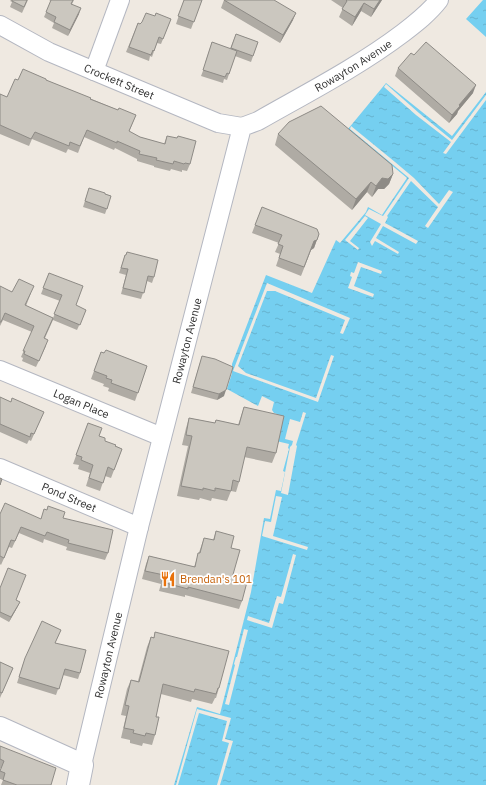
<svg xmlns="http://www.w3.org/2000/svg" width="486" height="785" viewBox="0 0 486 785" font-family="'IBM Plex Sans',sans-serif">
	<defs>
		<pattern id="water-ripples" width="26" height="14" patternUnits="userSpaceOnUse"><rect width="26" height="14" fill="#75cff0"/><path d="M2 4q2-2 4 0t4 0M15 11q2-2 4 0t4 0" fill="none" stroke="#66b2ce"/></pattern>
	</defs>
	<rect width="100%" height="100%" fill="#efe9e1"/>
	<path fill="url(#water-ripples)" d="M483,0H486V37L466,19Z
		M386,83L452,136L486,92V785H174L197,707L220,714L251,592L264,518L270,519L276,490L281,491L285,472L283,471L289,449L288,448L289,444L272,440L277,414L274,413L272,410L274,402L262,396L258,406L227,389L232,373V364L266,275L312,293L336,240L340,243L366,212L368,207L382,215L407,178L348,129Z"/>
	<path fill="#efe9e1" d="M386,84L419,113L452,140L486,95V100L446,154L443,153L451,142L416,115L384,87Z
		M351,126L395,162L414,178L439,204L449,190L453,192L428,228L425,226L438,207L411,181L387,216L388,217L385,223L418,241L416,244L383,226L376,238L399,252L398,254L375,241L372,246L370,242L381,224L365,215L369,209L383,216L409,178L350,129Z
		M365,216L368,218L350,241L359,248L358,250L345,240Z
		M358,262L382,271L381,274L361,267L354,286L374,294L373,297L348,288L352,277L350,276L351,272L354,273Z
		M267,283L350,318L343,334L340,333L345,320L275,291H267L238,366L246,373L316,398L331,355L334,356L318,402L233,371Z
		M303,412L306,413L296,445L297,446L288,495L281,493L290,447L292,445L293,441L285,439L290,419L300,422Z
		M276,496L282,497L273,536L308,547L307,550L262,536L265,521L271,522Z
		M293,554L296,555L283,604L279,603L272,628L247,620L248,616L269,623L277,596L281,597Z
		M244,629L248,630L229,705L225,704L235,665L234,664L236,657H237Z
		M197,709L231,718L225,739L233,741L220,785H217L229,743L222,741L227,721L199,713L178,785H176Z"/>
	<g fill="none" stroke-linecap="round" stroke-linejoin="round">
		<defs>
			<g id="street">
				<path id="s1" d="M0,25L49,52L94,71L218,123L242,127"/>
				<path d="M94,71L120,0"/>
				<path id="s2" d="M0,370L162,437"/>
				<path id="s3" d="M0,468L139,527"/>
				<path id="s4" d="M82,765L139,527L242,127L258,121C307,93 358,67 403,33C416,23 429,13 439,0"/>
			</g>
			<path id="secondary" d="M0,728L82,765L78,785"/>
		</defs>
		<use href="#street" stroke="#b4b7c1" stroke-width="20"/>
		<use href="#secondary" stroke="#b4b7c1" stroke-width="24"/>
		<use href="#street" stroke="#fff" stroke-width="18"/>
		<use href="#secondary" stroke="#fff" stroke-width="22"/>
	</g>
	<path fill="#afaba4" d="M11,0H28L22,13L10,7L12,2L10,1Z
		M49,0H74L72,4L79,14L68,36L52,28L54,23L44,17L51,1Z
		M184,0H202L191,29L176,24Z
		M224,0L293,20L280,43L221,8Z
		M331,0H382L371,17L361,11L352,26L339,17L343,8Z
		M155,16L171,19L161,44L157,43L152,57L150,56L149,61L126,52L138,23L140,24Z
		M236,34L258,42L251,62L235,56L227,80L224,79L223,83L201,76L206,63H205L212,42L230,49Z
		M414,55L473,93L458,111L457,114L449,123L395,76L398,68Z
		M18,80H46L118,110L136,115L129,132L140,137L164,144L167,136L190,164L187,171L182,170V172L171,169L170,171L154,167V166L137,161V159L115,148L114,150L84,137L78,153L68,149L66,153L32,139L29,146L0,134V94L7,97Z
		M278,134L393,174L389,184L384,189H378L372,197L367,192L352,210L275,145Z
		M89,188L111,196L105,214L83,207Z
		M262,207L319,234L314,248L311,250L301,276L276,266L280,254L275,252L279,243L252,233Z
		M125,255L154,277L152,283L147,281L141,299L121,294L126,275L119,273Z
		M49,273L76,306L86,310L77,330L53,320L45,338L46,346L36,367L22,361L23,358L21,357L32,332L3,320L0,326V286L12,292L31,293L26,306L53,318L60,301L41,294Z
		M101,352L147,366L135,401L108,391L109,388L103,386L104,384L91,379Z
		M202,356L224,396L217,400L191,393Z
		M0,397L11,402L44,412L31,441L29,440L27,444L0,432Z
		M244,407L276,453L272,463L244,457L239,482L236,492L231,491L227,501L212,498L211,501L200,498L199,500L177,496L188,446L182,445L186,428L189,418L215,423L216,420L238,425Z
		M88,423L99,436L105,441L122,449L111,478L105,476L100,491L86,486L90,473L78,469L79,465L73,464Z
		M0,514L41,519L63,518L108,553L105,560L66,550L67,547L44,539L43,543L19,533L12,548L9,547L1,565L0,564Z
		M216,531L231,548L232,578L242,601L239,609L185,595V597L159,591L161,584L142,579L146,564L149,556L194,567L204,538L213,540Z
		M0,588L16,600L18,606L9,622L0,617Z
		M61,630L55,643L80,673L78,679L63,675L56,695L17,683L23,664Z
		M155,632L219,688L216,698H215L212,704L192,699L191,702L161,694L156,717L155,735L152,745L143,743L142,746L130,743V740L121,738L126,716L121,715L127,689L131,680L138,681L147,647L151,637H154Z
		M0,662L13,668L0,698Z
		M0,746L51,785H1L3,780L0,779V771L1,769L0,768Z"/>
	<path fill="#8e8b86" d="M380,0H382L371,17L374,9Z
		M364,3L361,11L352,26L355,17Z
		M81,8L79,14L68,36L70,30Z
		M296,13L293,20L280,43L283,35Z
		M476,85L473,93L458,111L457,114L449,123L452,115L459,105Z
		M393,174L389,184L384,189H378L372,197L376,186L382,178Z
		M371,182L367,192L352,210L356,199Z
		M319,234L314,248L311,250L301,276L314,241Z
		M226,390L224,396L217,400L219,394Z
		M20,602L18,606L9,622L11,617Z"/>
	<path fill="#cbc7bf" stroke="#8e8b86" d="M12,0H27L24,7L12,1Z
		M51,0H73L71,4L81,8L70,30L54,22L56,17L46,12Z
		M184,0H202L194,22L178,16Z
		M224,0H274L296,13L283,35Z
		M346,0H380L374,9L364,3L355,17L342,9L347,1Z
		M146,13L155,16L156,13L171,19L163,39L159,37L154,51L153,50L151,55L129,47L138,23L140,24L142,22Z
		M236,34L258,42L253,56L231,48Z
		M212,42L237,51L229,74L227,73L225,77L203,70Z
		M426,42L476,85L459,105L460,106L452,115L398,68L411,53L414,55Z
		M23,69L46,79V80L91,98L90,99L118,110L119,108L136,115L129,131L140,137L165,144L167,136L177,138L178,136L196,141L190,164L185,163L184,164L174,161L173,164L156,160L157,158L139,154L140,151L117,141V143L87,130L80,146L70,142L69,146L35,132L31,139L0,125V94L7,97L15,79L18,80Z
		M321,106L392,165L393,174L388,179L382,178L376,186L371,182L356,199L278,134L289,122Z
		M89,188L105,193V194L111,196L107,209L85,201Z
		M262,207L317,229L319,234L317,240L314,241L304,267L279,258L283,246L278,244L282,235L255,225Z
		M127,252L158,260L154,277L148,276L144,293L123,288L128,269L121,268L125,255H126Z
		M49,273L83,286L76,305L86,310L80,325L54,314L62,295L43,288Z
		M19,279L34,286L25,305L53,318L44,338L48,340L39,361L24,354L25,351H23L34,326L5,313L1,322H0V286L12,292Z
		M106,350L147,366L138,393L111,383L112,380L106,378L107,376L94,371L101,352L104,353Z
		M202,356L215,359L233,367L226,390L219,394L193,387Z
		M0,397L11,402L12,398L44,412L34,434L31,433L30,437L0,424Z
		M244,407L284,416L276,453L247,447L239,482L233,480L231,491L215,488V491L203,488V490L181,486L192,436L186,435L189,418L215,423L216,420L239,425Z
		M88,423L102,428L99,436L105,438V441L116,445L115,446L122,449L114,470L108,467L103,483L89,478L93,465L81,460L82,457L76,455Z
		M0,478L2,479L0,485Z
		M5,503L41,519L44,509L47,510L48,506L65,512L63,518L113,530L108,553L68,543L69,540L47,532L45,536L21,527L15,541L11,540L4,558L0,556V514Z
		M216,531L234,536L231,548L240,550L232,578L247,582L242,601L188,587V589L162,582L164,575L145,571L149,556L195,567L198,553H200L204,538L214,540Z
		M8,568L26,575L16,600L20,602L11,617L0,612V588Z
		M42,621L61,630L55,643L86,650L80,673L65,669L59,689L19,677L25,658Z
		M155,632L229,651L219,688H218L216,694L195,689L194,692L163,684L156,717H159L155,735L146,733L145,736L133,733L134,730L124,728L129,706L125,705L131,680L139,682L151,637L154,638Z
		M0,662L13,668L2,693L0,692Z
		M0,746L56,768L51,785H17L3,780L5,773L0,771L4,761L0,759Z"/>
	<defs>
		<symbol id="restaurant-bare" viewBox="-9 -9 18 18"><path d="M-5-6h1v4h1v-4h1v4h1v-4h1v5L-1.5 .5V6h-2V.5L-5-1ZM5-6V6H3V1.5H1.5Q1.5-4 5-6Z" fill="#e8710a" stroke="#fff" stroke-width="2.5" paint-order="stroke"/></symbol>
	</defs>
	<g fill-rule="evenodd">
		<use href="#restaurant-bare" x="157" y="568" width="22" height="22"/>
	</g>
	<g text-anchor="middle" stroke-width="3.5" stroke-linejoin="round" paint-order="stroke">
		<g font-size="11" fill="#2e2e2e" stroke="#fff">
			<text dy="4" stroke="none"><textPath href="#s4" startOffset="785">Rowayton Avenue</textPath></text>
			<text dy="4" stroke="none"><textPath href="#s1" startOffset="132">Crockett Street</textPath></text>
			<text dy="4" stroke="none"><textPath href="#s4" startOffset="437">Rowayton Avenue</textPath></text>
			<text dy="4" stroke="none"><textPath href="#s2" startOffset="88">Logan Place</textPath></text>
			<text dy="4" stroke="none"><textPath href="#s3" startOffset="75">Pond Street</textPath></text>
			<text dy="4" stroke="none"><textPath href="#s4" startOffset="113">Rowayton Avenue</textPath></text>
		</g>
		<g font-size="11" fill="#c56008" stroke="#fff" text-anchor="start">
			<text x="180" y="583">Brendan's 101</text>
		</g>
	</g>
</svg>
